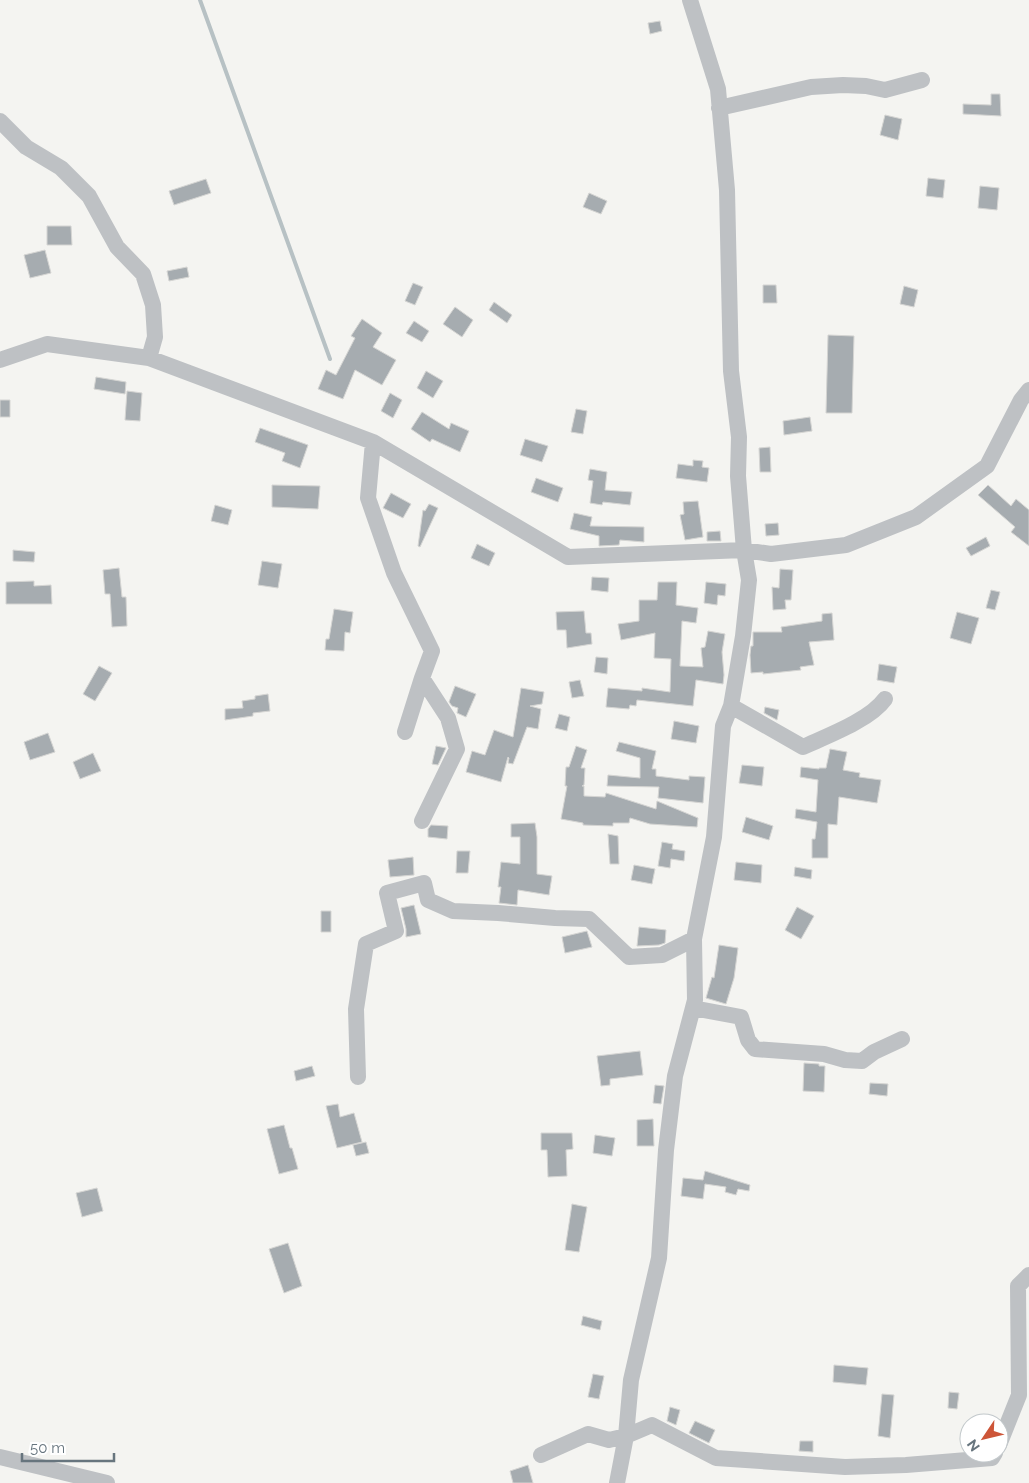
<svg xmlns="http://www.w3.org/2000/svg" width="1029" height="1483" viewBox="0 0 1029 1483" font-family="Raleway,sans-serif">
	<rect width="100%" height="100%" fill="#f4f4f1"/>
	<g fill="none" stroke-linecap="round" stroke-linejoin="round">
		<path stroke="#b7c1c4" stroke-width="4" d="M200,0L330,359"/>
	</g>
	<path fill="#a6acb0" stroke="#d5d5d3" d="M660,21L662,31L650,34L648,23Z
		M991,94H1000L1001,116L963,114V104L991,105Z
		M885,115L902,119L898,140L880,135Z
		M928,178L945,180L943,198L926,196Z
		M206,179L211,193L174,205L169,191Z
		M980,186L999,188L997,210L978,208Z
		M589,193L607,201L601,214L583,207Z
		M47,226H71L72,245H47Z
		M45,250L51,273L30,278L24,255Z
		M187,267L189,277L169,281L167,271Z
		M413,283L423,287L415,305L405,301Z
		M763,285H776L777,303H763Z
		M904,286L918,290L914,307L900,304Z
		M494,302L512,315L507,323L489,310Z
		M455,307L473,320L462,337L443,324Z
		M362,319L382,333L373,347L396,360L382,385L355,370L343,399L318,389L326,370L336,375L355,338L351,336Z
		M414,321L429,331L422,342L406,333Z
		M828,335L854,336L852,413H826Z
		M426,371L443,381L433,398L417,388Z
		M96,377L126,382L125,394L94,389Z
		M127,391L142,393L140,421L125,420Z
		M390,393L402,400L393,418L381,411Z
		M0,400H10V417H0Z
		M576,409L587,411L583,434L571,432Z
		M422,412L449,429L451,423L469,431L460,452L432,439L430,442L411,429Z
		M810,417L812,431L784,435L783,421Z
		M260,428L308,445L300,468L282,461L285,453L255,442Z
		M525,439L548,446L542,462L520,455Z
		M770,447L771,472H760L759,448Z
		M693,460L703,461L702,467L709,468L707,482L676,478L678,464L693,466Z
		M590,469L607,472L605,490L632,492L630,505L603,502L602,505L590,503L593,481L588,480Z
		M536,478L563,488L558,502L531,492Z
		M272,485L320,486L318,509L272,507Z
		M988,485L1011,506L1016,499L1029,510V546L1011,532L1015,527L978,495Z
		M391,493L411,504L403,518L383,508Z
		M698,501L703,537L685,540L680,515L684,514L683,502Z
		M429,504L438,508L420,547L418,546L423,510L425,511Z
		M215,505L232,510L228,525L211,521Z
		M574,513L592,517L590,526L644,527V542L620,540L619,545L599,546V536L570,529Z
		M778,523L779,535L766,536L765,524Z
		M720,531L721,541H707V532Z
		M986,537L990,546L971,556L966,548Z
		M477,544L495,553L489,566L471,558Z
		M13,550L35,552L34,562L13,561Z
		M262,561L282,564L278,588L258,585Z
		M119,568L122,597H126L127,626L112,627L110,594H105L103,570Z
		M780,569L793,570L791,600H785L786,609L773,610L772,587L779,588Z
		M592,577L609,578L608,592L591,590Z
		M34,581V586L51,585L52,604H6V582Z
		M658,582H677L676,605L698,608L696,623L682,621L680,666L703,667L701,648L705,647L708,631L725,634L722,652L724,675L723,684L696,680L693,706L637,700L636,706L630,705L629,709L606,707L608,688L642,691V688L670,692L671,659L654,658L655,633L621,640L618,624L639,621V600H657Z
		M706,582L726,584L725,596L718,595L717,605L704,603Z
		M991,590L1000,592L995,610L986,608Z
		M334,609L353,612L350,633L345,632L344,651L325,650L326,639H329Z
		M584,611L586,633H591L592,644L567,648L566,630H557L556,612Z
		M957,612L979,618L971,644L950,638Z
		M832,613L834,640L809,642L814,665L800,667L801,670L763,674V672L751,673L750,655L751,646H753V632H782L781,627L822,621V614Z
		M596,657L608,658L607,674L594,672Z
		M879,664L897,667L894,683L877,680Z
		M99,666L112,673L95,701L83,694Z
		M580,680L584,696L572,698L569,682Z
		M455,686L476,694L466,717L457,713L458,708L452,706L449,702Z
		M521,688L544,692L542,704L530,706L541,709L538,729L527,727L513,764L508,763L509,758L508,757L501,782L466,772L472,751L485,755L494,730L513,737Z
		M268,694L270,711L253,713V716L225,720V709L243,708L242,701L255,699V696Z
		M765,707L779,710L777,720L764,713Z
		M559,714L570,717L567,731L555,728Z
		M674,721L699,726L696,743L671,739Z
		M48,733L55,752L30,760L24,742Z
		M619,742L656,751L652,769H656V776L689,780V776L705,777L703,803L658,798L659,787L607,786L608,775L640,778V758L616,751Z
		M436,746L446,748L438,765L432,764Z
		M576,746L587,750L581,768H585L584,785L582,786H584V796L605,797L606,793L656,809L657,801L698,818L697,827L650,824L630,818L629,823H613V826L583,825V823L561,819L567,786H565L566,767H569Z
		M830,749L847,752L843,770L860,773L859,777L881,780L877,803L839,797L837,825L828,824V858H812V839H815L817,822L795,818L796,809L816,812L818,780L800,777L801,767L819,769V768H826Z
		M93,753L101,771L80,779L73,762Z
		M742,765L764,767L762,786L739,783Z
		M746,817L773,826L769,840L742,832Z
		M535,823L537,837V874L552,876L549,895L518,890L517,905L499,903L501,887H498L501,862L520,864V837H511V824Z
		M431,825L448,826L447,839L428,837V829Z
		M608,834L618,836L619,864H610Z
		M662,842L673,844L672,849L685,851L684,861L671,859L670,868L658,866Z
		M457,851H470L468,873H456Z
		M413,857L414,875L390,877L388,860Z
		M736,862L762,865L761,883L734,880Z
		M634,865L655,869L652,884L631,880Z
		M795,867L812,870L811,879L794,876Z
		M414,905L421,934L406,937V929L401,908Z
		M797,907L814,916L801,939L785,930Z
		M321,911H331V932H321Z
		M639,927L666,930L665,943L659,945L637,946Z
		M587,931L592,947L565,953L562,937Z
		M719,945L738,948L734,978L726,1004L706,998L712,977L714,978Z
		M640,1051L643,1075L610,1079V1085L601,1086L597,1056Z
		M804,1063L819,1064V1066H825L824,1092L803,1091Z
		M312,1066L315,1076L296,1081L294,1071Z
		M870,1083L888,1084L887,1096L869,1094Z
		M655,1085L664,1086L661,1104L653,1103Z
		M338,1104L340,1117L354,1113L362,1142L337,1148L326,1106Z
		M653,1119L654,1146H637V1120Z
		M284,1125L290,1148H292L298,1169L279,1174L267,1129Z
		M541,1133H572L573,1149L566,1150L567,1176L548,1177L547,1150H541Z
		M595,1135L615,1138L612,1156L593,1153Z
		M366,1142L369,1153L356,1156L353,1145Z
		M705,1171L750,1185L749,1191L738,1189L736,1195L725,1192L726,1187L705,1184L703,1199L681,1196L683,1178L703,1180Z
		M97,1188L103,1211L82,1217L76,1193Z
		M572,1204L587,1207L579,1252L565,1250Z
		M288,1243L302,1286L284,1293L269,1249Z
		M583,1316L602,1321L600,1330L581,1325Z
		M834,1365L868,1368L866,1385L833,1382Z
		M593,1374L604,1376L599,1399L588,1397Z
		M949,1392L959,1393L957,1409L948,1408Z
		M882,1394L894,1395L890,1438L878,1436Z
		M670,1407L680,1410L676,1425L667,1421Z
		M695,1421L715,1430L709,1443L689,1433Z
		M800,1441H813V1452L799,1451Z
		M528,1465L533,1483H513L510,1471Z"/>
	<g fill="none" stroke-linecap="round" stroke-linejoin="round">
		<path stroke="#bec1c4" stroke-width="16" d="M719,108L811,87L843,85L866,86L885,90L922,80
			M0,121L26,147L61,168L89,196L117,247L143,274L153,305L155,337L149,358
			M0,360L47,344L149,358L373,442L568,557L744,550L771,554L846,545L916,517L987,466L1021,400L1029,390
			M373,442L368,498L394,573L432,651L422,678L448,718L457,749L422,821
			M731,706L803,747C827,736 870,720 885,699
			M405,732L422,678
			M693,1008L741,1017L748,1040L755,1049L824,1054L845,1060L862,1061L874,1052L902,1039
			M358,1077L356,1009L366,944L396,931L387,893L424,883L428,900L453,911L498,913L555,918L589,919L629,957L662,955L694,939
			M999,1445L1019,1395L1018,1286L1029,1275
			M541,1455L588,1434L609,1440L626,1436L652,1425L716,1458L845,1467L906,1465L992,1458L995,1453
			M0,1457L107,1483
			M617,1483L626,1436L631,1380L659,1258L666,1150L675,1076L695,1000L694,939L714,837L723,726L731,706L743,636L749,580L744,550L738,476L739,437L731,371L727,190L718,89L690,0"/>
	</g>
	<g transform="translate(984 1438) rotate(235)"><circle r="24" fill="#ffffff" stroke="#c2c8cb"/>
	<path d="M0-4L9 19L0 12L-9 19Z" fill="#cd5538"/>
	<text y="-8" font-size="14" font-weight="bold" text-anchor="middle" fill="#67757e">N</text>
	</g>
	<path d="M22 1453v8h92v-8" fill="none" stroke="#67757e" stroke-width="2.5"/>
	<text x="30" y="1453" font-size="15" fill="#67757e" stroke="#ffffff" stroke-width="4" paint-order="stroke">50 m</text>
</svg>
